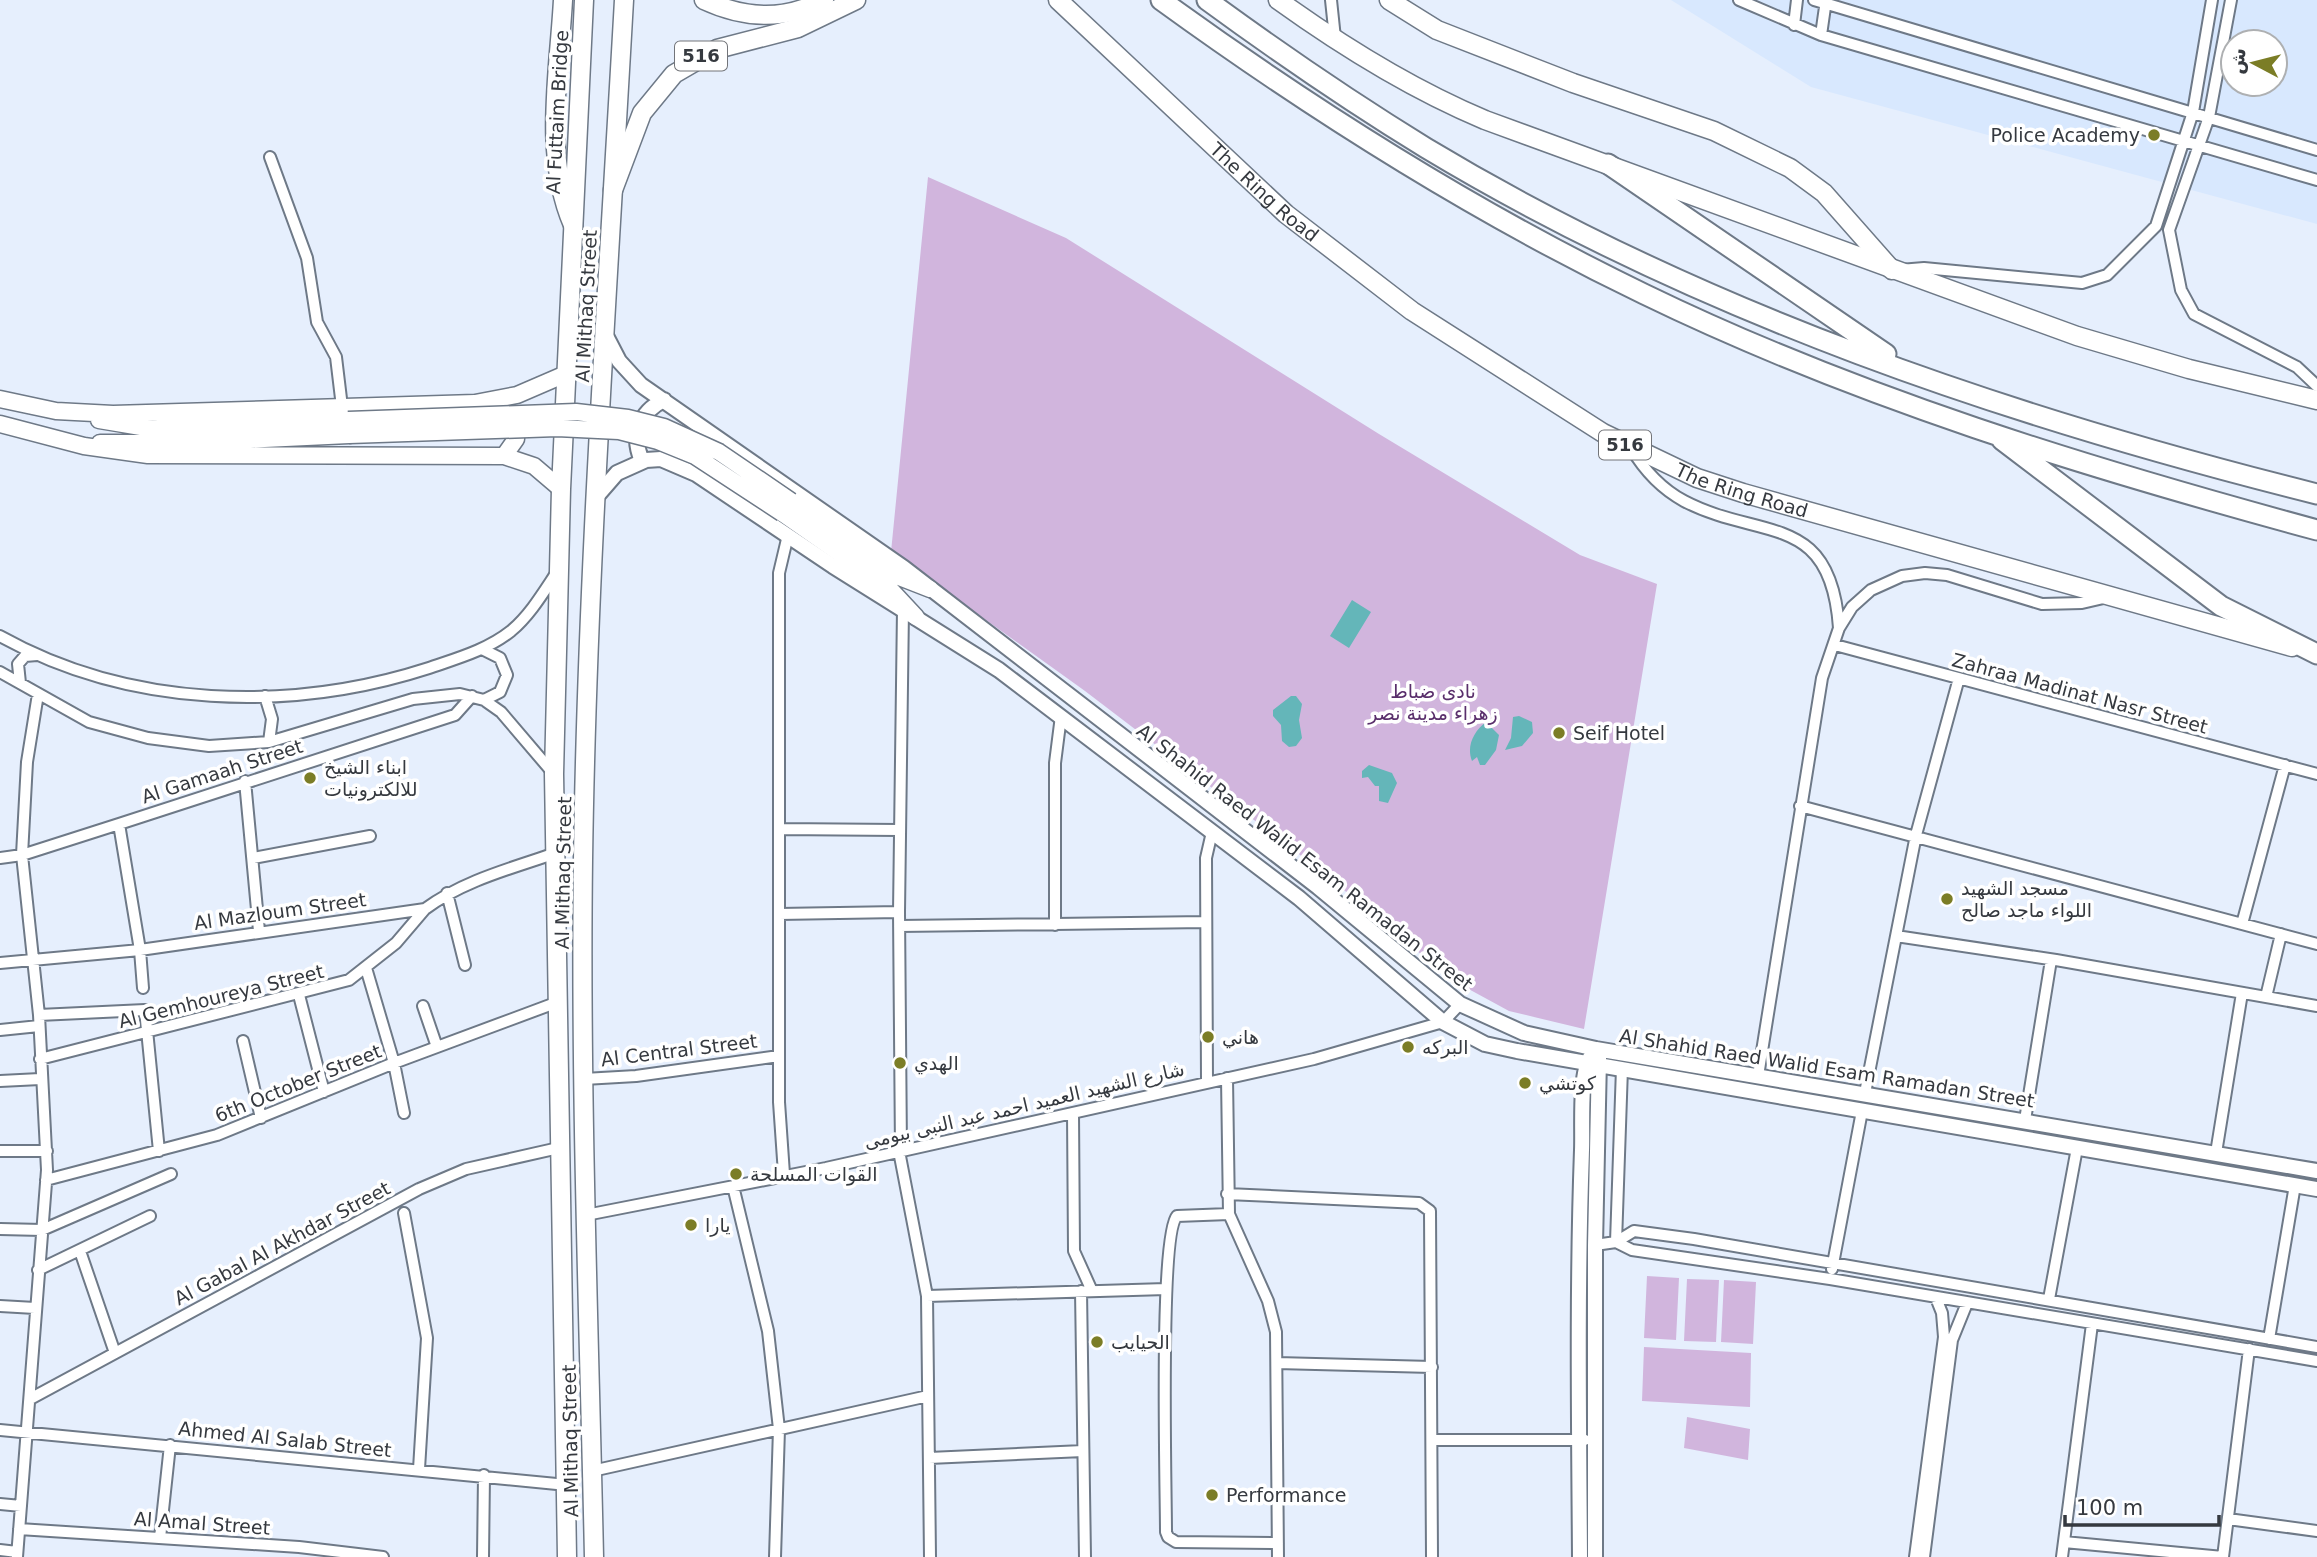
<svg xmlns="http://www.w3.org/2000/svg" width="2317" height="1557" viewBox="0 0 2317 1557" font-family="'DejaVu Sans',Vazirmatn,sans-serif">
	<rect width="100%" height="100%" fill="#e6effd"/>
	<path fill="#d8e8fe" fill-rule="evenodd" d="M1671,0H2317V224L1811,87ZM2233,42H2275V84H2233Z"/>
	<path fill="#d1b5dd" d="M928,177L1066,238L1379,434L1580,555L1657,584L1584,1029L1509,1011L1452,980L1321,871L1085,691L891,552Z
		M1647,1276L1679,1278L1676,1340L1644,1338Z
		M1687,1279L1719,1280L1716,1342L1684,1341Z
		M1724,1280L1756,1282L1753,1344L1721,1342Z
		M1644,1347L1751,1353L1750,1407L1642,1401Z
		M1687,1417L1750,1429L1748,1460L1684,1448Z"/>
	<path fill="#64b6b9" d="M1352,600L1371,612L1349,648L1330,636Z
		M1291,696H1296L1302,704L1299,720L1302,738L1296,746L1289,747L1282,741L1281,725L1273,716V710Z
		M1519,716L1532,722L1533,733L1522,746L1505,750L1511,738L1513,717Z
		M1486,722L1499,735L1496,750L1485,765H1480L1477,757L1472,761C1466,746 1474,731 1486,722Z
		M1369,765L1392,773L1397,783L1388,803L1379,801V786H1375L1368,777L1362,778V771Z"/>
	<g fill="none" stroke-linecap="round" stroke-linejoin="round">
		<defs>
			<path id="minor" d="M1331,0L1335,38
				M1739,0L1821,35L2317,180
				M1814,0L2317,150
				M2231,0L2209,117L2169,230L2181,290L2194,314L2297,367L2317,386
				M1794,25L1797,0
				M1821,35L1826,0
				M270,157L307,258L317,322L336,357L342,407
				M1900,270L1924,268L2082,283L2107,275L2156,226L2193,112L2212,0
				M1631,448C1644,470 1662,489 1684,501C1760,541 1831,510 1839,628
				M0,636C129,708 290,713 429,668C458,658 487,650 511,631C530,615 543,593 557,572
				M1835,645L2317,774
				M482,649L500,658L507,675L500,692L484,700
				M0,672L89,722L148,738L209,746L269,742L413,699L460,694L484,700L501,712L553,773
				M20,683L18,664L25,656L37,655
				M265,696L272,719L269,742
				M245,781L259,931
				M1800,806L2317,944
				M119,824L140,950L143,988
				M779,829L899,830
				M0,858L22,855L119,824L455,715L472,696
				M253,858L370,836
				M447,893L465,965
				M779,914L899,912
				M2242,924L2285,765
				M1055,925V763L1061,716
				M899,926L1206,922
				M1896,936L2056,960L2317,1006
				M0,963L140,950L425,909C463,881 509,869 553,854
				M366,968L394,1063L404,1113
				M299,995L324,1092
				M2266,997L2281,934
				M423,1006L437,1047
				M39,1015L145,1010L159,1151
				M0,1030L39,1026
				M243,1041L261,1118
				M40,1059L349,980L396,943L425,909
				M1758,1076L1822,678L1839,628L1852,607L1871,590L1902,576L1925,573L1947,575L2042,604L2082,603L2108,597
				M1227,1078L1229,1214L1268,1301L1276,1332L1278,1557
				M584,1079L636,1076L779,1056
				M0,1081L40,1079
				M1207,1083L1206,858L1212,832
				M1865,1093L1916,835L1959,678
				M1073,1113L1074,1251L1092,1291
				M2025,1120L2051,960
				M0,1151H47
				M899,1151L927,1296L930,1557
				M901,1151L899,912L903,609
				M2216,1153L2242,993
				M784,1174L779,1102V573L788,535
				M46,1180L217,1135L394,1063L558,1002
				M733,1186L768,1331L779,1429L775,1557
				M1227,1194L1419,1203L1430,1211L1432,1557
				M404,1213L427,1338L419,1469
				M1229,1214L1177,1216C1159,1235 1166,1489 1166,1532L1168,1537L1176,1542L1278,1543
				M586,1215L826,1168L1314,1059L1443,1022L1460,1004
				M0,1229L42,1230L171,1174
				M1616,1242L1632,1250L1830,1279L2317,1361
				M1616,1242L1622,1068
				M1595,1245L1616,1242L1634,1231L1694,1239L2317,1347
				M80,1251L115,1353
				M1832,1269L1862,1111
				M38,1270L150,1216
				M1081,1291L1085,1557
				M927,1296L1166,1289
				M2049,1299L2077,1148
				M0,1306L35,1308
				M2269,1339L2295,1185
				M1277,1363L1432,1367
				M30,1399L419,1189L466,1169L563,1147
				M0,1430L567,1485
				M1432,1440H1585
				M929,1458L1083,1451
				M592,1471L928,1396
				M0,1504L21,1506
				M2228,1519L2317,1531
				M19,1529L299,1547L383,1557
				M160,1538L170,1445
				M2064,1542L2223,1557L2249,1349
				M0,1550L17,1552
				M17,1557L47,1170L39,1015L22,855L27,762L38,694
				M483,1557L484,1475
				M1915,1557L1944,1337L1942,1313L1936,1298
				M1924,1557L1952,1340L1967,1303
				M2062,1557L2092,1324"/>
			<path id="tertiary" d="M605,334L619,361L641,385L904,568L1318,887L1460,1004L1524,1033L1596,1049L2317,1171
				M642,461C631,436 639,412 664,400
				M597,496L617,473L646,460L661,459L696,474L833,566L999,670L1299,898L1443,1022L1485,1044L1517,1051L2317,1189
				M1580,1557C1579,1421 1577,1286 1582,1150C1583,1127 1579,1074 1591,1056
				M1595,1557V1245L1599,1058"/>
			<path id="secondary" d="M0,399L56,411L113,414L475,403L517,395L568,373
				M99,420L153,429L348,420
				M0,424L84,446L148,455L504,456L534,466L561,489
				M100,443H179L349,435
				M504,456L516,439V417
				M791,501L889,573L930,589
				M782,513L889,588L916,617"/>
			<path id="primary" d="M567,1557L554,774L561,489L584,0
				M594,1557C589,1325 580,1092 583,860C587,573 608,286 624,0"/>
			<g id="trunk">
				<path d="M563,0C559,73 543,156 573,225"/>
				<path d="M704,0C745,19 784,21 824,0"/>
				<path id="s1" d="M1058,0L1286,214L1412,311L1603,433L1697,478L1743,493L2292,647"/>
				<path d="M1278,0C1342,46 1411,89 1485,120L2077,336L2189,369L2317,400"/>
				<path d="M1389,0L1437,30L1573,83L1714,131L1790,168L1824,193L1892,270"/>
				<path d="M613,190L642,113L674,74L717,49L798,28L856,0"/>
			</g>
			<path id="motorway" d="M1161,0C1314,111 1474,212 1644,294C1858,398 2088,468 2317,530
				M1207,0C1278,52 1351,102 1426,148C1700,313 2009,417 2317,494
				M1608,164L1886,354
				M2002,440L2221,606L2317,654"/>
		</defs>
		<use href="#minor" stroke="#6e7987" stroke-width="14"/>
		<use href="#tertiary" stroke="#6e7987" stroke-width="18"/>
		<use href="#secondary" stroke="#6e7987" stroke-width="19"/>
		<use href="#primary" stroke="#6e7987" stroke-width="21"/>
		<use href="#trunk" stroke="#6e7987" stroke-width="21"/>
		<use href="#motorway" stroke="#6e7987" stroke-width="23"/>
		<use href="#minor" stroke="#fff" stroke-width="10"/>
		<use href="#tertiary" stroke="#fff" stroke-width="14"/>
		<use href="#secondary" stroke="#fff" stroke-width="16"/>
		<use href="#primary" stroke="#fff" stroke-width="18"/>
		<use href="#trunk" stroke="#fff" stroke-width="18"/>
		<use href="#motorway" stroke="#fff" stroke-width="19"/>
		<defs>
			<path id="secondary-bridge" d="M348,420L576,412L628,418L664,427L719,452L791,501
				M349,435L557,428L619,431L658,441L695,456L782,513"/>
		</defs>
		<use href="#secondary-bridge" stroke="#6e7987" stroke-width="19" stroke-linecap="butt"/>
		<use href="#secondary-bridge" stroke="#fff" stroke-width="16"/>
	</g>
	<g fill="#7b7d26" stroke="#fff" stroke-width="2.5">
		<circle cx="2154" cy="135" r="7"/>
		<circle cx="1559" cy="733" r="7"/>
		<circle cx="310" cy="778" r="7"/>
		<circle cx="1947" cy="899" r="7"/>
		<circle cx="1208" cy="1037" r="7"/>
		<circle cx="1408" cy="1047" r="7"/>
		<circle cx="900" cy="1063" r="7"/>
		<circle cx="1525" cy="1083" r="7"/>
		<circle cx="736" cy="1174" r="7"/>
		<circle cx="691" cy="1225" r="7"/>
		<circle cx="1097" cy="1342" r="7"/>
		<circle cx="1212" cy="1495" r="7"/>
	</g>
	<g text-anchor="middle" stroke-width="7" stroke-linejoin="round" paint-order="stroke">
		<g fill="#fff" stroke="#727479" stroke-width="2">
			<rect x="675" y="41.5" width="52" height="29" rx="5"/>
			<rect x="1599" y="430.5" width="52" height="29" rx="5"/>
		</g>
		<g font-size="18" font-weight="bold" fill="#35393f">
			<text x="701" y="62">516</text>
			<text x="1625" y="451">516</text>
		</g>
		<g font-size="19" fill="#35393f" stroke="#fff">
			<text transform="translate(557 112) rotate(-87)" y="7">Al Futtaim Bridge</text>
			<text dy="7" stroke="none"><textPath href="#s1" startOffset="282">The Ring Road</textPath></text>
			<text transform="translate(586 306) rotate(-87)" y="7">Al Mithaq Street</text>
			<text dy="7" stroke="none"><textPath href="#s1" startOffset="849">The Ring Road</textPath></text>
			<text transform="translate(2080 693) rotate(15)" y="7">Zahraa Madinat Nasr Street</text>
			<text transform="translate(222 771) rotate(-18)" y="7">Al Gamaah Street</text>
			<text transform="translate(1305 857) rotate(38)" y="7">Al Shahid Raed Walid Esam Ramadan Street</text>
			<text transform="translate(563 873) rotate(-89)" y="7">Al Mithaq Street</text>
			<text transform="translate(280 911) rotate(-8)" y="7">Al Mazloum Street</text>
			<text transform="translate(221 996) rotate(-14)" y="7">Al Gemhoureya Street</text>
			<text transform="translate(679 1050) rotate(-7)" y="7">Al Central Street</text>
			<text transform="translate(1827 1068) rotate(9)" y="7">Al Shahid Raed Walid Esam Ramadan Street</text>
			<text transform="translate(298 1083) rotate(-22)" y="7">6th October Street</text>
			<text transform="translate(1024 1105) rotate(-13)" y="7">شارع الشهيد العميد احمد عبد النبى بيومى</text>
			<text transform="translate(282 1243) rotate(-28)" y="7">Al Gabal Al Akhdar Street</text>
			<text transform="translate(285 1439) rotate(6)" y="7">Ahmed Al Salab Street</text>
			<text transform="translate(570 1441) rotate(-91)" y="7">Al Mithaq Street</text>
			<text transform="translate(202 1523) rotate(4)" y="7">Al Amal Street</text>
		</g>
		<g font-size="19" fill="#35393f" stroke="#fff" text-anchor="start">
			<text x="2140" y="142" text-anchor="end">Police Academy</text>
			<text x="1573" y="740">Seif Hotel</text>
			<text x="324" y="774">ابناء الشيخ<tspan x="324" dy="22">للالكترونيات</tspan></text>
			<text x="1961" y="895">مسجد الشهيد<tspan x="1961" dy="22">اللواء ماجد صالح</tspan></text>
			<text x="1222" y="1044">هاني</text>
			<text x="1422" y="1054">البركه</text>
			<text x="914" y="1070">الهدي</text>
			<text x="1539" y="1090">كوتشي</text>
			<text x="750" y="1181">القوات المسلحة</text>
			<text x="705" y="1232">يارا</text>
			<text x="1111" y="1349">الحيايب</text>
			<text x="1226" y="1502">Performance</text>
		</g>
		<g font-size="19" fill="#592e6b" stroke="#fff">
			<text x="1433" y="698">نادى ضباط<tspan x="1433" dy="22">زهراء مدينة نصر</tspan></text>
		</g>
	</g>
	<g transform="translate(2254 63) rotate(277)"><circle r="33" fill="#ffffff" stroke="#aeb0b2" stroke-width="2"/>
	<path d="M0-5L12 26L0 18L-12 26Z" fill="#7b7d26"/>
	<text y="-10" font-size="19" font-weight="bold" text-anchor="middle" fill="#35393f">ش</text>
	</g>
	<path d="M2065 1515v10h154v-10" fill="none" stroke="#35393f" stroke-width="3.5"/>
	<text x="2076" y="1515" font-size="21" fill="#35393f" stroke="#ffffff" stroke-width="5" paint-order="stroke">100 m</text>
</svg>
